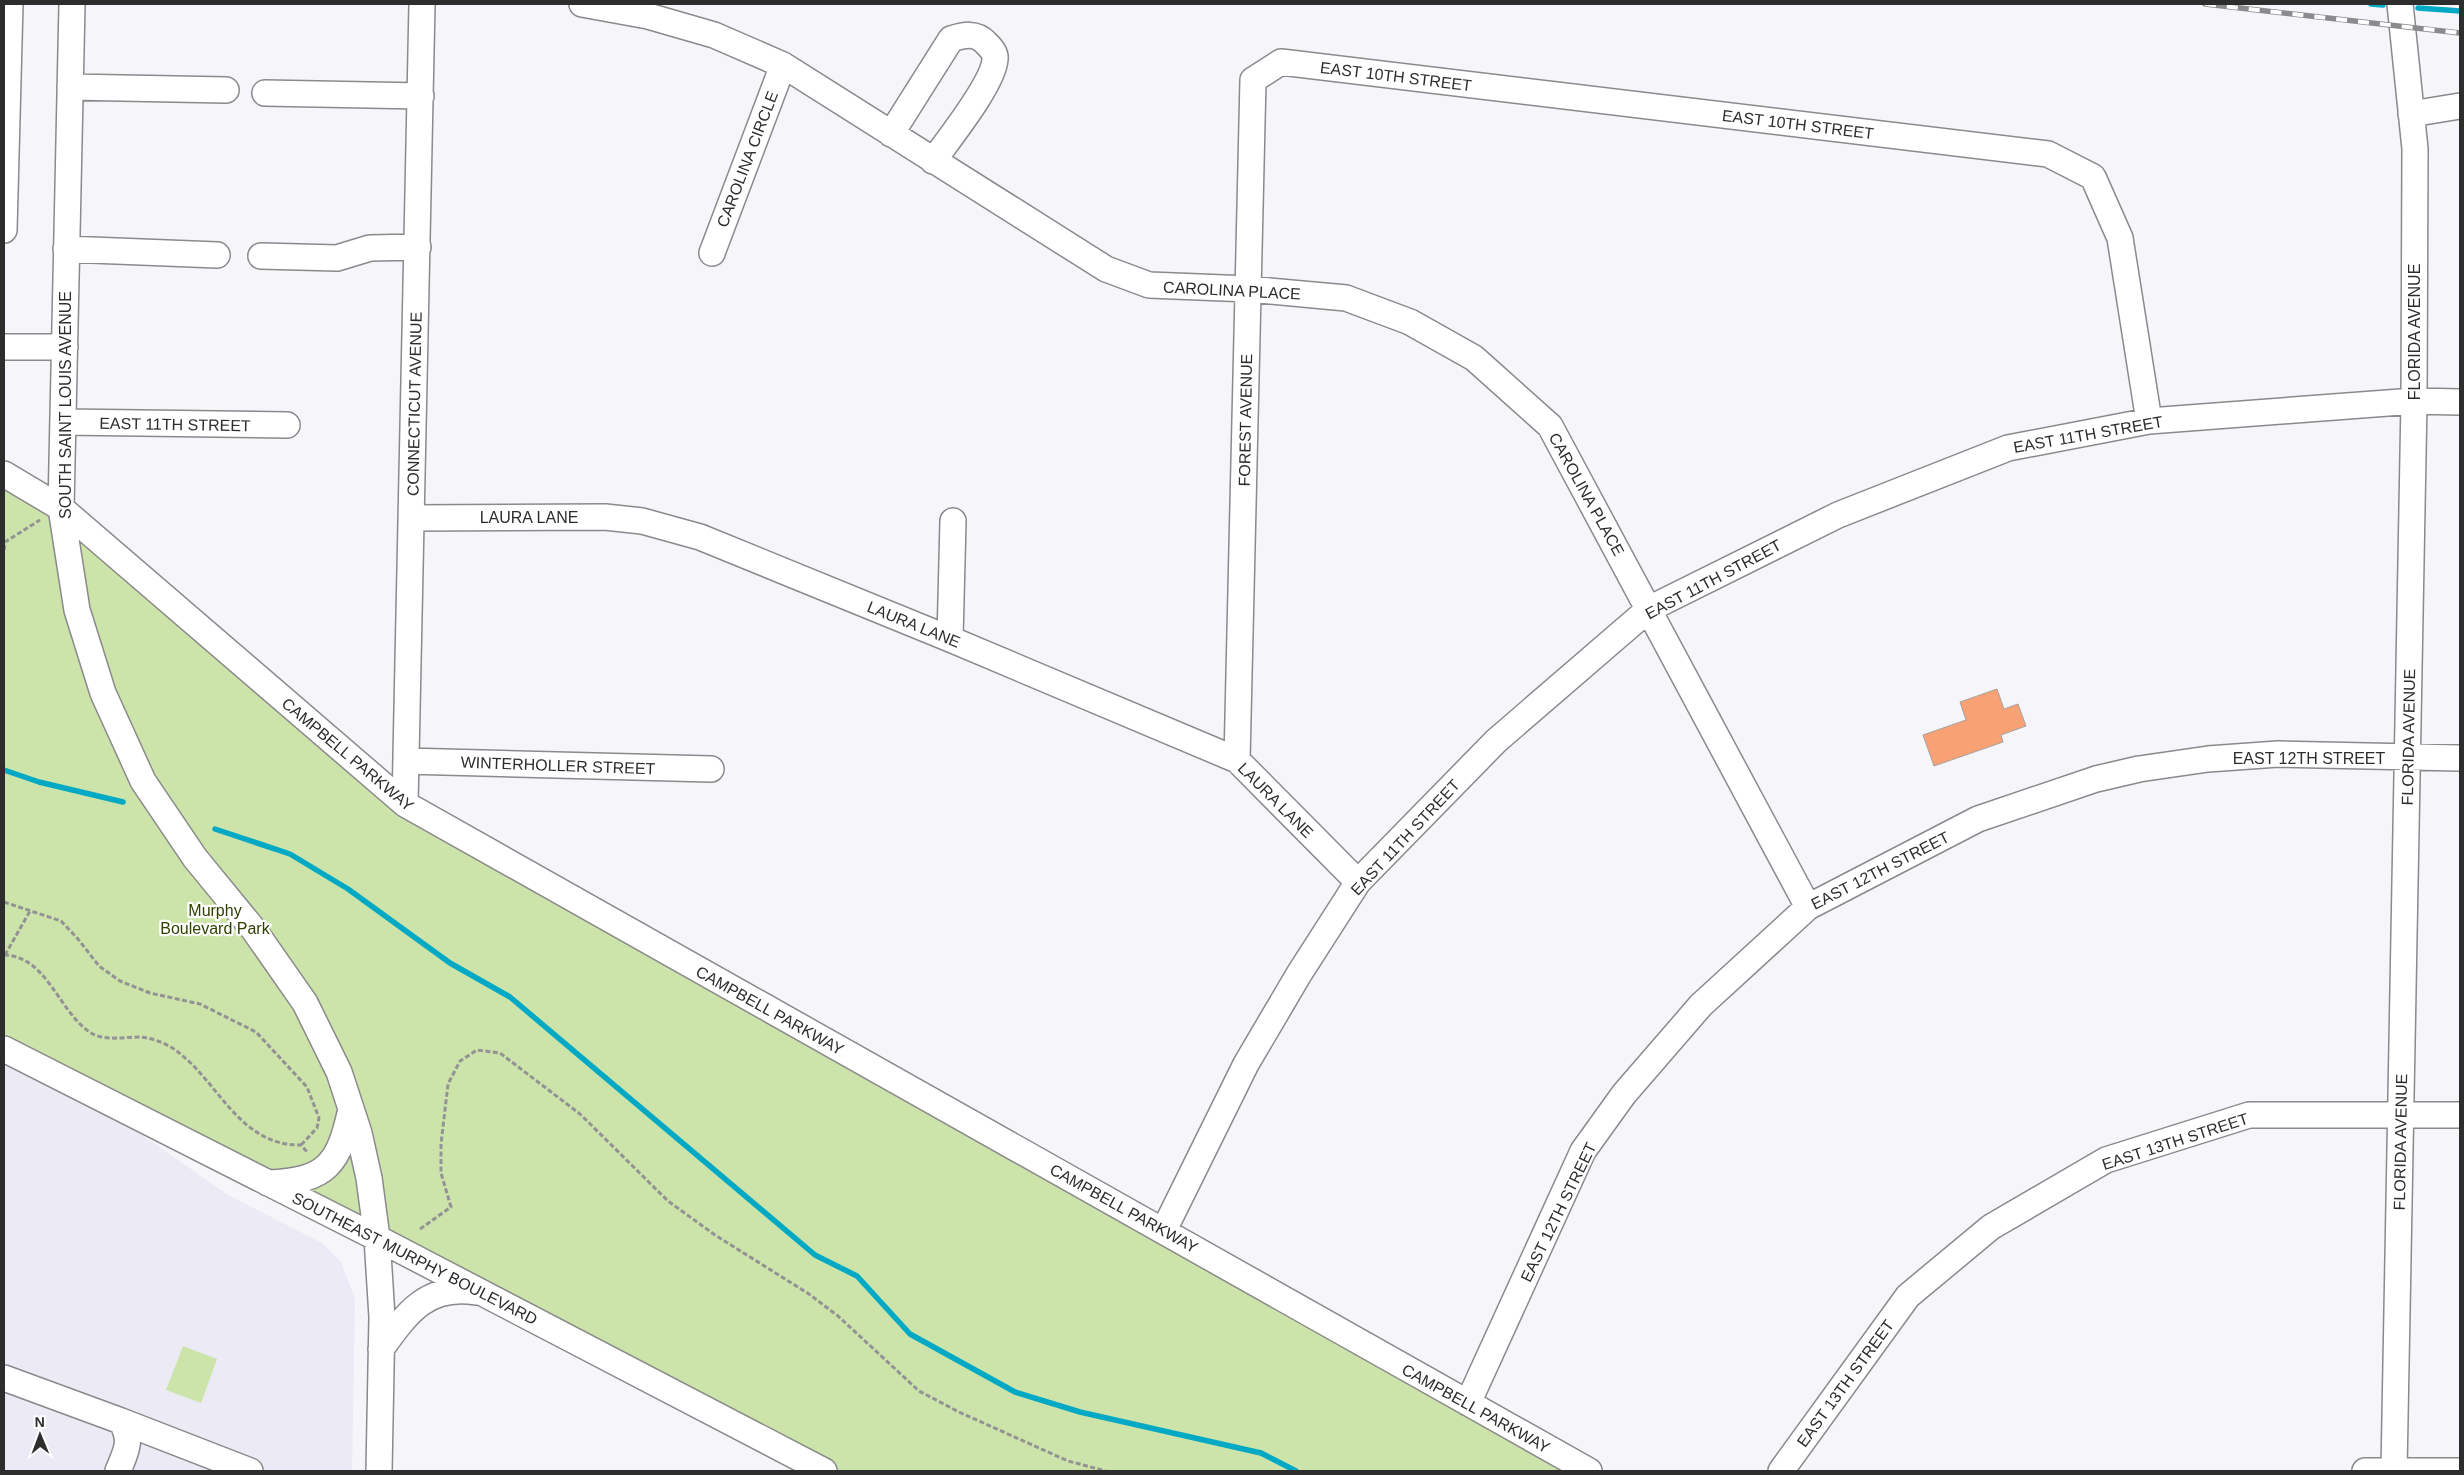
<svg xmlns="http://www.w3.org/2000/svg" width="2464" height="1475" viewBox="0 0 2464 1475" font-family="Helvetica,sans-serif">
	<rect width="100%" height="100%" fill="#f6f5f9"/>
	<path fill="#ebeaf5" d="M4,1064L135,1130L228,1195L322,1243L341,1262L355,1299L352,1471H4Z"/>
	<path fill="#cce4a9" d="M4,474L405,804L1589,1471H824L4,1049Z
		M183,1346L217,1359L201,1403L166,1390Z"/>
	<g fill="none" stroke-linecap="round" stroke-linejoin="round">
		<path stroke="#01a9c4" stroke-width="5.5" d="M2371,4L2383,5
			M2418,8L2460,11
			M4,770L39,782L123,802
			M215,829L290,854L348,889L450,963L510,997L815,1255L857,1276L910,1334L1015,1392L1080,1412L1261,1453L1296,1471"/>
	</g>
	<path fill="#f7a174" stroke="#a6a2a1" d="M1997,689L2004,709L2018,704L2026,726L2001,735L2003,742L1934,766L1923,735L1966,720L1960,702Z"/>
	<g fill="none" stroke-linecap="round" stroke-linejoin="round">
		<defs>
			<path id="minor" d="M72,4L61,508L77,610L103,693L143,781L195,858L254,930L305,1003L339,1072L359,1133L369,1178L377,1238L382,1317L379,1471
				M582,4L648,16L714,35L783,65L1106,269L1149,285L1249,289L1346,298L1410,322L1474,358L1550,426L1808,907
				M70,87L226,90
				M265,93L421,96
				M2411,114L2460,106
				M891,134L951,39C964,35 976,32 986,43C990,47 996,53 995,59C994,83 948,140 933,161
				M4,230L10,4
				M66,249L217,255
				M712,253L783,65
				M261,256L337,258L370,248L418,247
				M4,347H65
				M63,422L287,425
				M4,474L61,508L405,804L1589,1471
				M412,518L605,517L642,521L700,537L950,639L1237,760L1358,882
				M950,639L953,521
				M1237,760L1253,80L1281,62L2048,154L2093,177L2120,238L2149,421
				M406,761L711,769
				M405,804L422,4
				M4,1049L377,1238L824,1471
				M268,1183C327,1181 339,1164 351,1109
				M1164,1230L1246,1064L1299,974L1358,882L1496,741L1649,609L1838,515L2008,448L2149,421L2414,401L2460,402
				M381,1349C407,1313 427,1284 476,1292
				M4,1378L121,1421C133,1441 126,1451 118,1471
				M1468,1403L1583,1151L1624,1094L1701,1005L1808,907L1978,819L2096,779L2139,769L2208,759L2278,754L2460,758
				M121,1421L250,1471
				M1781,1471L1908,1296L1991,1227L2106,1160L2249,1115H2460
				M2365,1471H2460
				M2394,1471L2414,401L2415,149L2400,4"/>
		</defs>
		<use href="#minor" stroke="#8a898c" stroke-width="28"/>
		<path stroke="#939295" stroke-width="3" stroke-dasharray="5 2.5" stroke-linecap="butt" d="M4,550L5,542L40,520
			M4,902L61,921L78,939L99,966L120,981L150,993L200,1004L256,1032L307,1087L319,1118L317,1128L301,1145
			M4,955C46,956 58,1009 88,1031C103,1042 122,1037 140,1037C153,1038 168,1044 178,1052C220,1084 240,1146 301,1145L308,1153
			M5,955L30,911
			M420,1229L451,1207L441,1173V1144L448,1084L460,1061L477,1050L500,1053L580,1114L668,1201L715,1235L809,1294L838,1316L919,1391L959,1412L1068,1461L1106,1471"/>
		<use href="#minor" stroke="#fff" stroke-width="25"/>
		<defs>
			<path id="rail" d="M2205,4L2460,33"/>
		</defs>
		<use href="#rail" stroke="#8b8a8d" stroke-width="5.5"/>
		<use href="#rail" stroke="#fff" stroke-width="4" stroke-dasharray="11" stroke-linecap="butt"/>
	</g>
	<g text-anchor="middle" stroke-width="4.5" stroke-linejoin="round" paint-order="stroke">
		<g font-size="16" fill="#2d2d2e" stroke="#fff">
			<text transform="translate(1396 76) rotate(7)" y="6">EAST 10TH STREET</text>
			<text transform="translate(1798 124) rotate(7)" y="6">EAST 10TH STREET</text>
			<text transform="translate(747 159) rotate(-69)" y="6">CAROLINA CIRCLE</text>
			<text transform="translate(1232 290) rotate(3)" y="6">CAROLINA PLACE</text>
			<text transform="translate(2414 332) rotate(-90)" y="6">FLORIDA AVENUE</text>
			<text transform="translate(414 404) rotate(-89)" y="6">CONNECTICUT AVENUE</text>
			<text transform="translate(65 405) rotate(-90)" y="6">SOUTH SAINT LOUIS AVENUE</text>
			<text transform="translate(1245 420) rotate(-89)" y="6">FOREST AVENUE</text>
			<text transform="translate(175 424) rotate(1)" y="6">EAST 11TH STREET</text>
			<text transform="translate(2088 434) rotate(-10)" y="6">EAST 11TH STREET</text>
			<text transform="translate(1587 494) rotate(61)" y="6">CAROLINA PLACE</text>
			<text x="529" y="523">LAURA LANE</text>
			<text transform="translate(1713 579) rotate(-28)" y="6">EAST 11TH STREET</text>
			<text transform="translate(914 624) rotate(22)" y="6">LAURA LANE</text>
			<text transform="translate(2408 737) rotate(-89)" y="6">FLORIDA AVENUE</text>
			<text transform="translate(348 754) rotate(40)" y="6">CAMPBELL PARKWAY</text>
			<text x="2309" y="764">EAST 12TH STREET</text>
			<text transform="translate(558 765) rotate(2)" y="6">WINTERHOLLER STREET</text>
			<text transform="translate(1276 800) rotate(45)" y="6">LAURA LANE</text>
			<text transform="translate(1405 837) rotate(-47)" y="6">EAST 11TH STREET</text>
			<text transform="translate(1880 870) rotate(-27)" y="6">EAST 12TH STREET</text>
			<text transform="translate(770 1010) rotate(29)" y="6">CAMPBELL PARKWAY</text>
			<text transform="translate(2175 1141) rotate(-18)" y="6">EAST 13TH STREET</text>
			<text transform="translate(2400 1142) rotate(-89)" y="6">FLORIDA AVENUE</text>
			<text transform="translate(1124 1208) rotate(29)" y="6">CAMPBELL PARKWAY</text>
			<text transform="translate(1558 1212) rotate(-64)" y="6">EAST 12TH STREET</text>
			<text transform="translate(415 1258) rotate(27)" y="6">SOUTHEAST MURPHY BOULEVARD</text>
			<text transform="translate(1845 1383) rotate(-54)" y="6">EAST 13TH STREET</text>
			<text transform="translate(1476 1408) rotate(29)" y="6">CAMPBELL PARKWAY</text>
		</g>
		<g font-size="16" fill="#2e4100" stroke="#fff">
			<text x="215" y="916">Murphy<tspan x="215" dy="18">Boulevard Park</tspan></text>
		</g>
	</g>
	<rect width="2464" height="1475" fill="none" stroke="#2d2d2e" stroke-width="10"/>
	<g transform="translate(40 1435) rotate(359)" stroke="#ffffff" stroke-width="4" paint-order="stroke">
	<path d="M0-4L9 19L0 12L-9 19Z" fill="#2d2d2e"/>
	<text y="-8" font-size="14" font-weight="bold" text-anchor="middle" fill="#2d2d2e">N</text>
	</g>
</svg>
